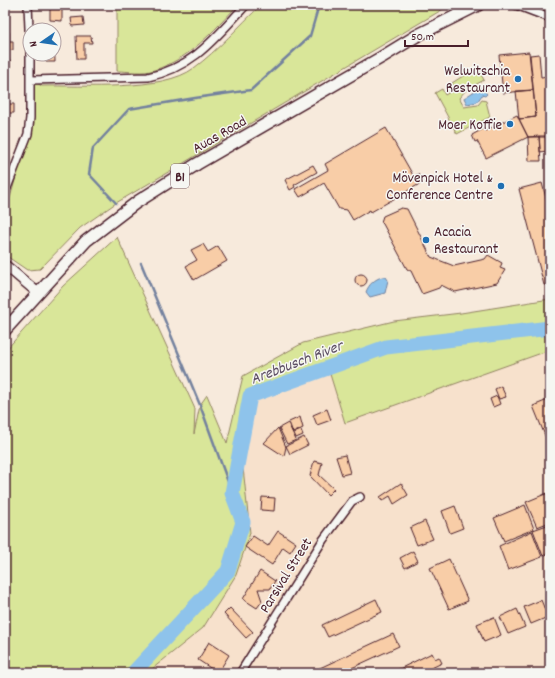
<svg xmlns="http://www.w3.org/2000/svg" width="555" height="678" viewBox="0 0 555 678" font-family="Dekko,sans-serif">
	<rect width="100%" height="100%" fill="#f7eadc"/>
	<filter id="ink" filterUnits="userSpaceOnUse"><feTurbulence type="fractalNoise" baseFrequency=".025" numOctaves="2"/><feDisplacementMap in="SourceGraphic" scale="8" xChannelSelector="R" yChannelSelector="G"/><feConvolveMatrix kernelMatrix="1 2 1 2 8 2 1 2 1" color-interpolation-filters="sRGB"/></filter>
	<g filter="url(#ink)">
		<path fill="#f7e1cc" d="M550,350V673H147L203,628L250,533L242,458L245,430L254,397L329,371L345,423Z"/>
		<path fill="#d9e699" stroke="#928262" d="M117,5H238C213,31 190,59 154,70C143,74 128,71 117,71Z
			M261,5H450L116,203L80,228L40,269L27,270L5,255V210L11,195L23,150L31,80L42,86C82,85 163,92 194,68C218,50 239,26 261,5Z
			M477,67L484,80L466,90L459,98L464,107L478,105L482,100L486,101L490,117L457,134L435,93L442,89L445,95L455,89L452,83Z
			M117,237L195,409L194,434L200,405L207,395L227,443L243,376L303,343L394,321L461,313L550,299V350L345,423L329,371L254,397L245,430L242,458L250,533L236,575L203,628L147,673H5V351L63,286Z"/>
		<path fill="#8ec3eb" stroke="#73819e" d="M481,87L487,94L485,96L482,95L477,102L467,104L464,98Z
			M382,277H386L388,280L385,293L370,297L366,292C369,284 375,279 382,277Z"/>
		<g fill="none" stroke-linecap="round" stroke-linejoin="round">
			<path stroke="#73819e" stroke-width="2.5" d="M116,203L89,174L93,148L129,109L195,98L251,90L310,36L319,5
				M141,263L200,405L232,493"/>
			<path stroke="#8ec3eb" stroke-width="15" d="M133,673L228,571L243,522L232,493L250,396L386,347L550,328"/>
		</g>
		<path fill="#f8cda7" stroke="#4a1f2b" d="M50,5H62V21L50,20Z
			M83,17L84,25L72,26L71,18Z
			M5,32H9V41H13V50L5,51Z
			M54,35L55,62H46V54H54Z
			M76,36H91L92,43H84V59H77Z
			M529,52L533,90L503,93L499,55Z
			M539,54L541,77L550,76V137H528L519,119L536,117L530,55Z
			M5,60H10V84H5Z
			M533,90L536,117L519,119L516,91Z
			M5,104H14V113H8V120H5Z
			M517,115L528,137L486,158L477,141L475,142L472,135L483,129L485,131Z
			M386,128L414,177L418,174L423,182L371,212L370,210L353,220L347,210L339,209L324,183L300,197L295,189L328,170L325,164Z
			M539,136H546L547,151L540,152Z
			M539,136L541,161H529L528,137Z
			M547,137H550V155H548Z
			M313,165L317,172L294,185L295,187L290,190L285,180Z
			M542,183L550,213V284L544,285L519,189Z
			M401,208L407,209L431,257L454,266L485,259L488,255L502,263L500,268L505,270L497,283L455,292L441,285L439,288L422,294L411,271L407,269L383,224L381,222L383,216Z
			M203,244L208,252L218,246L227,261L194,280L186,266L197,260L191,250Z
			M355 280a6 6 0 1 1 12 0a6 6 0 1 1-12 0Z
			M501,386L506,397L499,399L495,389Z
			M497,396L500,404L493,407L490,399Z
			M550,399V442L548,443L533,406Z
			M327,409L331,420L317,425L313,415Z
			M300,417L303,428L293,433L289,422Z
			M288,423L296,440L287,444L279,428Z
			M278,428L286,447L284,456L264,443Z
			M301,430L303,435L296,438L294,433Z
			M304,437L308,445L290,454L286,446Z
			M345,455L350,473L342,475L336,457Z
			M314,461L322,463L319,475L334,489L328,495L310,476Z
			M401,483L408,495L394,504L390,496L382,501L380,497Z
			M550,492V522L537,527L526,502Z
			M262,497L275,498L274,511L261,510Z
			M525,505L534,529L504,541L494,518Z
			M455,506L463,528L450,533L442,511Z
			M425,521L433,539L417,545L410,528Z
			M550,524V553L543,556L533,530Z
			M278,531L296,543L290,552L283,547L272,565L245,547L253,536L268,546Z
			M532,531L542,557L508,570L499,546Z
			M413,551L418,561L405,568L400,558Z
			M449,559L468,601L449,609L430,568Z
			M260,571L275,581L270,589H258L262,601L257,608L243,599Z
			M376,599L382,612L328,637L322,625Z
			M541,600L548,617L531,624L524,607Z
			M230,608L253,632L246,638L224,614Z
			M517,609L525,627L508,634L500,617Z
			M494,617L501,635L484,642L477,624Z
			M393,634L399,646L341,673H309Z
			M209,642L229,655L218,673L198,660Z
			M432,653L435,659L439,657L442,663L421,673H391Z"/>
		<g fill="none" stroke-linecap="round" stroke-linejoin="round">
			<defs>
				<path id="street" d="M28,5L30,52
					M516,5L550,18
					M31,80L148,77C194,67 215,38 246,5
					M5,193L28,134L30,118V54
					M240,673L323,540L352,501L360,497"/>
				<path id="secondary" d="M5,265L38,293"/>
				<path id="primary" d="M5,330L86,241L137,202L197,164L382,57L418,35L478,5"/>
			</defs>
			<use href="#street" stroke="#4a1f2b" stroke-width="10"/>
			<use href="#secondary" stroke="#4a1f2b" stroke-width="12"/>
			<use href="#primary" stroke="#4a1f2b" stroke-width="14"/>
			<use href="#street" stroke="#f6f6f2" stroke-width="7"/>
			<use href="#secondary" stroke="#f6f6f2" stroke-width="9"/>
			<use href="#primary" stroke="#f6f6f2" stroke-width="11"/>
		</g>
	</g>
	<g fill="#1f6fb2" stroke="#f6f6f2" stroke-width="1.5">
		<circle cx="518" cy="79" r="4"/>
		<circle cx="510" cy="124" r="4"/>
		<circle cx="501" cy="186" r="4"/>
		<circle cx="426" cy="240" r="4"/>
	</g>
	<g text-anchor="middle" stroke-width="3" stroke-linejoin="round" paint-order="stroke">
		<rect fill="#f6f6f2" stroke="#7e6067" stroke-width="1" x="171" y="164" width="18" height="24" rx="3"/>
		<g font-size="14" font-weight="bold" fill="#4a1f2b">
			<text x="180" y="181">B1</text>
		</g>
		<g font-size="15" fill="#4a1f2b" stroke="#f6f6f2" text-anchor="end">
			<text x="510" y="75">Welwitschia<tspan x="510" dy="17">Restaurant</tspan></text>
			<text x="502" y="129">Moer Koffie</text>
			<text x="493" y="182">Mövenpick Hotel &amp;<tspan x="493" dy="17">Conference Centre</tspan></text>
			<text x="434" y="236" text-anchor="start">Acacia<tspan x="434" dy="17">Restaurant</tspan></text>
		</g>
		<g font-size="15" fill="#4a1f2b" stroke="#f6f6f2">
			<text transform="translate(219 134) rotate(-30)" y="5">Auas Road</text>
			<text transform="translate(285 575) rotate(-58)" y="5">Parsival Street</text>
		</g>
		<g font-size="16" font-style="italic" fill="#5e5065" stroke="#f6f6f2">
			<text transform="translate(296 361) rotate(-21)" y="6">Arebbusch River</text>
		</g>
	</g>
	<rect width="555" height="678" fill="none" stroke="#f6f6f2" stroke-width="20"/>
	<rect x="10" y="10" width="535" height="658" fill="none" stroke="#4a1f2b" stroke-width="1.5" filter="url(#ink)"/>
	<g transform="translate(42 42) rotate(257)"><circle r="19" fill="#f6f6f2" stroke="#b1a0a2"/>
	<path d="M0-3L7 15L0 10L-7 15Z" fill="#1f6fb2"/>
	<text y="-6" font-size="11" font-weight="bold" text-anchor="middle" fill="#4a1f2b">N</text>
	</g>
	<path d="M405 40v6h63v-6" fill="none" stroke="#4a1f2b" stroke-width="2"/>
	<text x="411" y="40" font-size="12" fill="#4a1f2b" stroke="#f6f6f2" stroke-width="3" paint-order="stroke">50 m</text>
</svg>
